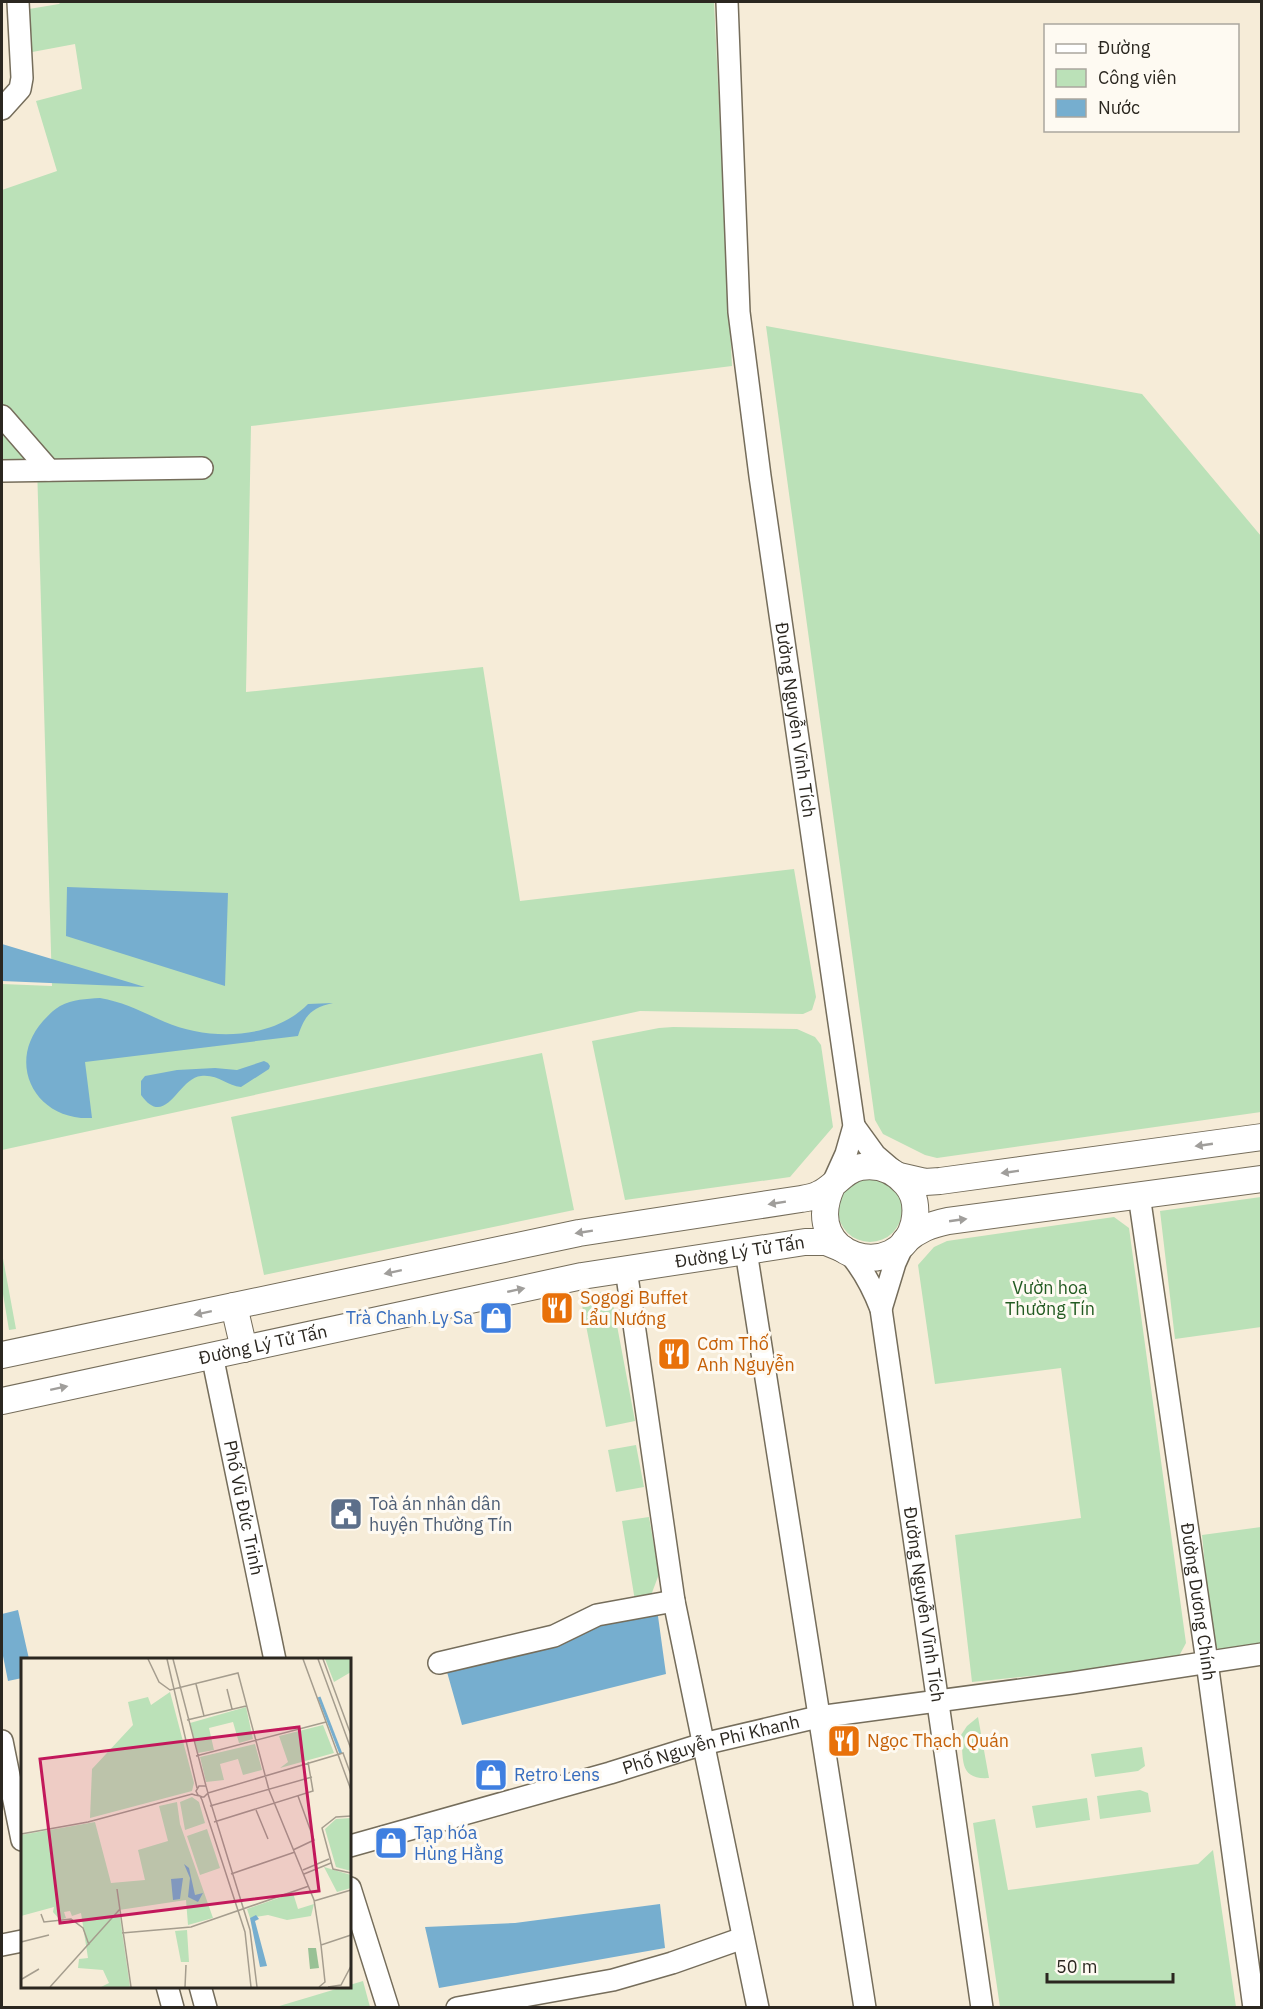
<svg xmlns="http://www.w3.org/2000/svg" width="1263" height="2009" viewBox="0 0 1263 2009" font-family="'IBM Plex Sans',sans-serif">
	<rect width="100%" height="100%" fill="#f6ecd8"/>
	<path fill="#bbe1b8" d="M61,2H714L732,366L251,426L246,692L483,667L520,901L794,869L816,997L812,1010L803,1014L640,1011L2,1150V984L52,986L37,465L2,464V190L57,171L36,101L82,89L75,44L27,53L23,10L59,4Z
		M766,326L1142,394L1261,536V1112L937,1158L925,1155L883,1134L875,1120Z
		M673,1027L797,1029L815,1037L821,1045L833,1127L790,1177L625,1200L592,1041L659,1028Z
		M542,1053L574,1210L264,1275L231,1117Z
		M838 1210a32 32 0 1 1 64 0a32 32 0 1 1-64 0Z
		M1261,1197V1327L1175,1339L1160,1211Z
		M1114,1217L1129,1228L1186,1643L1179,1656L1172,1661L972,1682L955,1535L1081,1518L1061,1368L935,1384L918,1265L934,1247L947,1241Z
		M2,1253L16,1329L9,1330L2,1288Z
		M598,1292L606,1293L612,1299L635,1421L606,1427L580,1295Z
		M636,1445L644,1487L616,1492L608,1450Z
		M649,1517L659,1574L650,1598L635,1601L622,1521Z
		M1261,1527V1649L1227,1652L1218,1649L1212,1640L1202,1535Z
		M978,1717L989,1778C958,1780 964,1759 961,1735L967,1726Z
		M1142,1747L1145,1766L1138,1771L1095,1777L1091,1754Z
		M1140,1790L1148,1793L1151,1812L1100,1819L1097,1796Z
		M1087,1798L1090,1820L1036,1828L1032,1806Z
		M995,1819L1008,1890L1198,1864L1213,1850L1236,2007H1000L973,1823Z
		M363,1981L370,2007H276Z"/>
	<path fill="#76aecf" d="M67,887L228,893L225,986L66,936Z
		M2,944L145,987L2,981Z
		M100,998C124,1002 142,1012 165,1022C209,1041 273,1040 308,1004L333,1003C311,1008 305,1015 298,1036L85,1062L92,1118C36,1121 5,1064 43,1021C48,1016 53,1010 60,1006C73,999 86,999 100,998Z
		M264,1061L268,1063L270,1066L269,1069L241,1087C227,1086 218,1074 201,1076C178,1078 166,1130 141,1095V1081L145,1076L177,1070L215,1068L237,1070Z
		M657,1609L666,1674L462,1725L447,1672L549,1647L599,1625Z
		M18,1610L29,1659L22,1660V1678L8,1681L2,1651V1614Z
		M660,1904L665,1948L439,1988L425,1927L515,1923Z"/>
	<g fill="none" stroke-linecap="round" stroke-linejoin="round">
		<defs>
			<g id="minor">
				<path id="s1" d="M727,2L739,312L760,476L854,1126L846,1154L832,1185"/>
				<path d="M2,109L20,89L22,78L18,2"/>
				<path d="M2,416L49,470"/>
				<path d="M2,471L202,468"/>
				<path d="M854,1126L875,1155L896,1173"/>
				<path id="s2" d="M1139,1195L1207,1662L1254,2008"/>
				<path d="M746,1251L865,2008"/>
				<path id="s3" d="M850,1254C864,1271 873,1288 881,1309L982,2008"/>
				<path d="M626,1269L674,1601L758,2008"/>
				<path d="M881,1309L895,1263L905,1241"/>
				<path id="s4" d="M212,1355L275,1660"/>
				<path d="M439,1663L554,1636L597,1615L674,1601"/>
				<path d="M2,1741L22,1840"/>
				<path id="s5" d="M350,1846L610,1773L703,1744L818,1717L1072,1683L1262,1654"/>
				<path d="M350,1888L388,2008"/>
				<path d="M2,1945L22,1941"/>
				<path d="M167,1986L173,2008"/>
				<path d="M200,1986L206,2008"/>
				<path d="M457,2008L613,1980L672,1963L743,1938"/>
			</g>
			<g id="tertiary">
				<path d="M899,1176L925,1182L940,1181L1262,1137"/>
				<path d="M905,1241C919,1229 930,1225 948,1221L1262,1179"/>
				<path d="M234,1306L244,1349"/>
				<path d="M2,1355L579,1233L801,1199C807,1198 814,1197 819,1194C835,1187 843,1170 861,1167C879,1164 894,1170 906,1184C915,1194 917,1209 914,1223C900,1284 798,1260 832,1186"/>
				<path id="s6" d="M2,1401L582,1276L805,1242H826L843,1249"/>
			</g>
		</defs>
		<use href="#minor" stroke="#756d5b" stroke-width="24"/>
		<use href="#tertiary" stroke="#756d5b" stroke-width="28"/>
		<use href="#minor" stroke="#fff" stroke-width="21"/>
		<use href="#tertiary" stroke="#fff" stroke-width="26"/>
	</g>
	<defs><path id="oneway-solid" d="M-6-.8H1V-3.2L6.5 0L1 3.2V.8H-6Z" transform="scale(1.5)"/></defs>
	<g fill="#a09e9b">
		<use href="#oneway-solid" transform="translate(1204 1145) rotate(172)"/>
		<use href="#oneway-solid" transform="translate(1010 1172) rotate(172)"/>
		<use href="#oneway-solid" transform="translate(777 1203) rotate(171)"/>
		<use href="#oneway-solid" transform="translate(958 1220) rotate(-8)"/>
		<use href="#oneway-solid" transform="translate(584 1232) rotate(171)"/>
		<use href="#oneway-solid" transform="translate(393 1272) rotate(168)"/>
		<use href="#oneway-solid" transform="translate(516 1290) rotate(-12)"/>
		<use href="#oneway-solid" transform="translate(203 1313) rotate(168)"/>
		<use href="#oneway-solid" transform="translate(59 1388) rotate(-12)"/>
	</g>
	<defs>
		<symbol id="restaurant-square" viewBox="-11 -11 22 22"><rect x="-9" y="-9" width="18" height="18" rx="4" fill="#e8710a" stroke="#fefaf2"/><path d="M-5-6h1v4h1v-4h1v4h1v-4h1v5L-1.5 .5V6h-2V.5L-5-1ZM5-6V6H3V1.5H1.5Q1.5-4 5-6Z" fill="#fff"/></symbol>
		<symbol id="shop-square" viewBox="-11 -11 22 22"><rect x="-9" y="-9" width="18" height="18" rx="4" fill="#3f7fe0" stroke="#fefaf2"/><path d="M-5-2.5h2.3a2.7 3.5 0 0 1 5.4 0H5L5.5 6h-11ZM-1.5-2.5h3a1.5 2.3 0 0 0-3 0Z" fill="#fff"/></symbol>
		<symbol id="civic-square" viewBox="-11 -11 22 22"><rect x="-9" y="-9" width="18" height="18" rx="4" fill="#5c6f8a" stroke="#fefaf2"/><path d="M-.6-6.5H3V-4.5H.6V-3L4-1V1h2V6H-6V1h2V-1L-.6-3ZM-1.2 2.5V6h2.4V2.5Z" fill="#fff"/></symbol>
	</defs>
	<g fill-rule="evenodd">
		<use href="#restaurant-square" x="538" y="1289" width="38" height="38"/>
		<use href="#shop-square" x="477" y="1299" width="38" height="38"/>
		<use href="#restaurant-square" x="655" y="1335" width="38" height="38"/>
		<use href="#civic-square" x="327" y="1495" width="38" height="38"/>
		<use href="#restaurant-square" x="825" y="1722" width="38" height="38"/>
		<use href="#shop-square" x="472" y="1756" width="38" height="38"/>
		<use href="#shop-square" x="372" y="1824" width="38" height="38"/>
	</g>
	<g text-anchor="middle" stroke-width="6" stroke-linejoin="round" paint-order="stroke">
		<g font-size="18" fill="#2b2720" stroke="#fefaf2">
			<text dy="6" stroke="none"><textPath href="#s1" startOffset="722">Đường Nguyễn Vĩnh Tích</textPath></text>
			<text dy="6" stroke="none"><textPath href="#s6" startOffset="753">Đường Lý Tử Tấn</textPath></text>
			<text dy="6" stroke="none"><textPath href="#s6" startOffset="267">Đường Lý Tử Tấn</textPath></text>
			<text dy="6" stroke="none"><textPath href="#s4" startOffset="156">Phố Vũ Đức Trinh</textPath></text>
			<text dy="6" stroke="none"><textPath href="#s2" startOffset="411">Đường Dương Chính</textPath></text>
			<text dy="6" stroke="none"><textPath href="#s3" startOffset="362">Đường Nguyễn Vĩnh Tích</textPath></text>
			<text dy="6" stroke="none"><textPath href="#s5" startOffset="375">Phố Nguyễn Phi Khanh</textPath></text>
		</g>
		<g font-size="18" fill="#235b22" stroke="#fefaf2">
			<text x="1050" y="1294">Vườn hoa<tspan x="1050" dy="21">Thường Tín</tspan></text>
		</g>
		<g font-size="18" fill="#c56008" stroke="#fefaf2" text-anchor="start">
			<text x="580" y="1304">Sogogi Buffet<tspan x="580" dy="21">Lẩu Nướng</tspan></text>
			<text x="697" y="1350">Cơm Thố<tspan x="697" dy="21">Anh Nguyễn</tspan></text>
			<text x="867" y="1747">Ngọc Thạch Quán</text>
		</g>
		<g font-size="18" fill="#366cbe" stroke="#fefaf2" text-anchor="start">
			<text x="473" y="1324" text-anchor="end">Trà Chanh Ly Sa</text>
			<text x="514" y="1781">Retro Lens</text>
			<text x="414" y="1839">Tạp hóa<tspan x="414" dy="21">Hùng Hằng</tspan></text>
		</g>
		<g font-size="18" fill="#4e5e75" stroke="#fefaf2" text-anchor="start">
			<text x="369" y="1510">Toà án nhân dân<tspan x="369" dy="21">huyện Thường Tín</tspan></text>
		</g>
	</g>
	<g transform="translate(21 1658)">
		<rect width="330" height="330" fill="#f6ecd8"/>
		<path d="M304,1H330V14L313,24ZM149,34L173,125L171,133L69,160L71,111L112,67L107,44L127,39L130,47ZM225,49L232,81L218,85L212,64L188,70L193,92L177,95L169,65ZM302,67L313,95L259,110L267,104L258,78ZM234,86L241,112L222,117L217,101L199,106L203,122L185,124L179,99ZM171,139L178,144L184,165L164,172L159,144ZM156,144L159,166L192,260L167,267L165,242L98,252L109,329H80L88,325L82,312L57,310L58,301L67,300L60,255L51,258L49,253L43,254L45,260L39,262L32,254L33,249L0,258V177L74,164L90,225L124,222L117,192L147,183L138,148ZM330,160V213L315,209L304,171L315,161ZM186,171L199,210L179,217L166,178ZM303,209L330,217V230L316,234ZM272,235L277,251L293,246L290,258L266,262L247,257L229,260L226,251ZM166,272L168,304H160L154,273Z" fill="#bbe1b8"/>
		<path d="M287,290H295L298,310L289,311Z" fill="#98c195"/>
		<path d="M163,206L168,210L174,237L182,235L177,244L167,239L169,220ZM162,220L159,241L152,242L150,221ZM235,257L238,261L234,263L246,308L239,309L229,260Z" fill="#76aecf"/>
		<path fill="none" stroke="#76aecf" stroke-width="3" d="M298,39L320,96"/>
		<path fill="none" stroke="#a59d8e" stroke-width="1.5" d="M127,1L138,24L149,32L217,15L248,132L293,242L300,287M146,1L176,130M152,1L185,128M282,1L330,132M297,1L330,91M302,1L330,77M175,26L183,58M206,31L211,51M166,62L225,48M175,98L305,64M187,135L322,95L330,117M187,136L229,272L236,329M189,148L291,119M235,152L247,181M330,158L315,159L301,170L312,211L330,215M193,164L292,133L287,104M0,176L67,164L171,136L174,137L179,138L181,139H183L187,135L185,128H178L175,133L177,137L179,138L181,142L224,274L230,329M272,192L293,182L277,138M282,212L308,201M210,216L274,194M283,216L310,205M96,231L110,329M293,243L330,232M20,256L23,264L50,261L62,270L68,287M101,275L170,269L288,228M0,284L28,277M1,321L18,311M29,329L99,251M164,329L165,307M298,329L304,324L300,287L330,277M307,329L320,327L330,308"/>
		<path fill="#c2185b" fill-opacity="0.15" stroke="#c2185b" stroke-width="3" d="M278,69L298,233L39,265L19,101Z"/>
		<rect width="330" height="330" fill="none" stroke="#2b2720" stroke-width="3"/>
	</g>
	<rect width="1263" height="2009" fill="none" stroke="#2b2720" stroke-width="6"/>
	<rect x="1044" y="24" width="195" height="108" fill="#fefaf2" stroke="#aaa69e" stroke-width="1.5"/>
	<rect x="1056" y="44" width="30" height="9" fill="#ffffff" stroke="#aaa69e" stroke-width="1.5"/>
	<text x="1098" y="54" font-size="18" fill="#2b2720">Đường</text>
	<rect x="1056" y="69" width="30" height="18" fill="#bbe1b8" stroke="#aaa69e" stroke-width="1.5"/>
	<text x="1098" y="84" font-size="18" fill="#2b2720">Công viên</text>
	<rect x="1056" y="99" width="30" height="18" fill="#76aecf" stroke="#aaa69e" stroke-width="1.5"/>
	<text x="1098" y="114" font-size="18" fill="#2b2720">Nước</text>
	<path d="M1047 1973v9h126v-9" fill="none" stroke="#2b2720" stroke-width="3"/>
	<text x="1056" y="1973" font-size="18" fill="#2b2720" stroke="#fefaf2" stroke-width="4.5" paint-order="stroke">50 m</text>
</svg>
